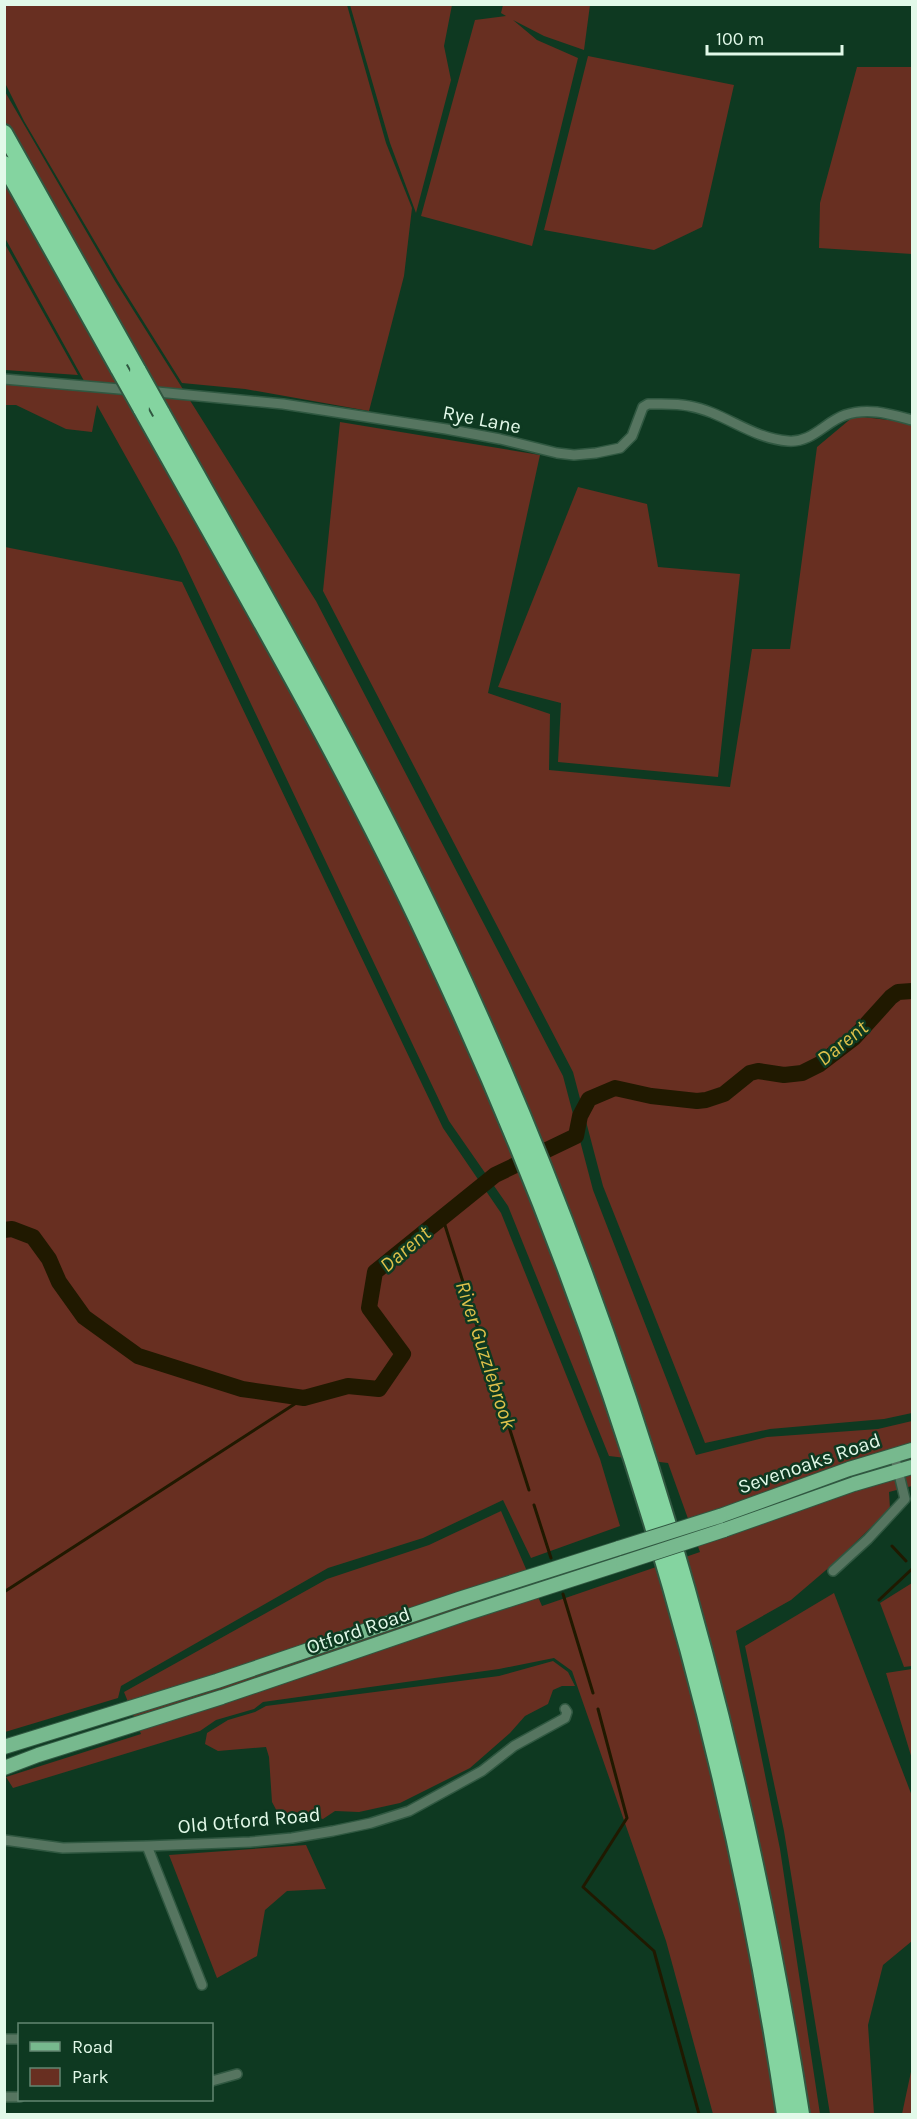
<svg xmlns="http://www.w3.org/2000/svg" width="917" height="2119" viewBox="0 0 917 2119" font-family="Karla,sans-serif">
	<rect width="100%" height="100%" fill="#0e3921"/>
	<path fill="#682f21" d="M5,4L347,5L386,143L412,208L404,276L369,411L245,389L182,383L118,281L24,121L5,83Z
		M350,5H452L444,46L451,80L416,213L390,143Z
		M503,5H590L584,50L544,36L513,20L537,40L578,58L532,246L421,216L475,20L506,16L501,13Z
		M588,56L734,85L702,227L654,250L544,230Z
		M857,67H912V254L819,248L820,203Z
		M4,90L115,281L316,601L563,1076L593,1190L696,1455L767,1437L878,1429L912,1421V1486L889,1492L890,1509L832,1565L791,1600L736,1631L780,1849L820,2114H713L666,1941L572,1671L554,1658L499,1669L263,1702L254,1709L216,1720L200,1731L13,1788L6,1777L141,1734L124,1692L327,1579L429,1545L501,1511L542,1606L700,1552L668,1463L609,1456L508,1206L449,1121L177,548L97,405L92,432L66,429L16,405H5V382L88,388L5,238Z
		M4,244H5L78,375L5,370Z
		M854,416L897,421L912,425V1413L884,1419L770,1429L705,1443L603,1186L573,1072L323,591L340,422L540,455L488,693L550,714L549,770L730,787L752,649H790L817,447Z
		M578,487L647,504L658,567L740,574L718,777L558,762L561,703L498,687Z
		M5,547L182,582L443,1128L501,1213L600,1459L620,1526L531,1558L503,1500L423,1538L328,1568L121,1686L118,1698L5,1732Z
		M912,1583V1666L904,1667L880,1603Z
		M834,1593L912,1796V1941L883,1965L868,2025L874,2114H830L784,1831L745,1646Z
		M553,1661L568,1672L575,1686H562L553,1690L548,1704L525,1716L510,1733L470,1768L400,1803L359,1812L335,1811L323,1819L295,1812L280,1817L272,1802L269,1757L266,1747L218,1751L205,1744L207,1733L228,1720L255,1712L266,1706L499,1676Z
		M912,1669V1759L886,1673Z
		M306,1845L326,1889L287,1891L265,1910L257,1956L217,1978L169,1855Z
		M912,2066V2114H902L912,2067Z"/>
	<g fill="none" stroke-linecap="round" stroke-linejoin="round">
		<path stroke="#201900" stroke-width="3" d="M443,1219L529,1490
			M534,1505L551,1558
			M892,1546L906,1561
			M4,1592L304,1398
			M563,1594L593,1693
			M879,1600L912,1569
			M598,1709L627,1818L583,1887L654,1951L699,2114"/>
		<path stroke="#201900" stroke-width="16" d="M4,1230L12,1229L33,1237L49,1259L59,1282L84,1317L138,1356L242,1389L304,1398L348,1386L379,1389L403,1354L369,1308L375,1272L495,1175L576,1136L580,1116L589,1099L615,1088L651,1096L697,1101L706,1100L724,1094L750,1073L758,1071L784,1075L802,1073L820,1064L854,1038L891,997L898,992L912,991"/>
		<defs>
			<path id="street" d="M4,379L131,390
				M147,391L283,404L446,429L500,439L557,453L574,455L596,453L620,448L632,436L643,407L648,404C661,404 676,403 689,406C724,412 750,438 788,441C812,443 825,422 845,415C868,407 890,414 912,420
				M833,1571L868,1539L905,1499L894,1454
				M4,1840L63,1848L147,1846L250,1842L292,1838L333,1831L371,1823L409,1811L482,1771L514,1746L565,1718L567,1712L565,1709
				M147,1846L202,1985
				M4,2039H20
				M212,2081L237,2074
				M4,2097H20"/>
			<path id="primary" d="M720,1516L849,1469L912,1450
				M724,1530L854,1484L912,1467
				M4,1747L217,1681L459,1599L619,1548
				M4,1768L38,1755L222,1697L465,1614L623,1563"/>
			<path id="highway" d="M4,133L138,371
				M4,164L119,369
				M141,408C240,585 343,760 429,944C603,1315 725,1709 785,2114
				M161,412C260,588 362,763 448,947C621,1317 738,1711 801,2114"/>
		</defs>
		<use href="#street" stroke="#305841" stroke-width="12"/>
		<use href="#primary" stroke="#305841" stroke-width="16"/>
		<use href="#highway" stroke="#305841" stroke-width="20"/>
		<use href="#street" stroke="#567560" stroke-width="9"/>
		<use href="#primary" stroke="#77b98e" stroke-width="14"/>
		<use href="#highway" stroke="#84d4a0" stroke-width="16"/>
		<defs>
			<path id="primary-bridge" d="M619,1548L720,1516
				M623,1563L724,1530"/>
			<path id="highway-bridge" d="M119,369L141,408
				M138,371L161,412"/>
		</defs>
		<use href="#primary-bridge" stroke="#305841" stroke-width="16" stroke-linecap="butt"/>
		<use href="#highway-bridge" stroke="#305841" stroke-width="20" stroke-linecap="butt"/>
		<use href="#primary-bridge" stroke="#77b98e" stroke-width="14"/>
		<use href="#highway-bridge" stroke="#84d4a0" stroke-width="16"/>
	</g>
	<g text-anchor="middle" stroke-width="5" stroke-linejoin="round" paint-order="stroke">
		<g font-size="20" fill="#e2f9e9" stroke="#0e3921">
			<text transform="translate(482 419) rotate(11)" y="7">Rye Lane</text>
			<text transform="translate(809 1463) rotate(-19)" y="7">Sevenoaks Road</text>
			<text transform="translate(358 1630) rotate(-19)" y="7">Otford Road</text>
			<text transform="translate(249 1820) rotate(-5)" y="7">Old Otford Road</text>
		</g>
		<g font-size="21" font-style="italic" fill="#dec14b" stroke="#0e3921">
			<text transform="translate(842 1043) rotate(-39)" y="7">Darent</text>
			<text transform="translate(405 1249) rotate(-40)" y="7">Darent</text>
			<text transform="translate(486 1355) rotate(72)" y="7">River Guzzlebrook</text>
		</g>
	</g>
	<rect width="917" height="2119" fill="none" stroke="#e2f9e9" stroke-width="12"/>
	<rect x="18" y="2023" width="195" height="78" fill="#0e3921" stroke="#638671" stroke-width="1.5"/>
	<rect x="30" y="2042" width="30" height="9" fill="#77b98e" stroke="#638671" stroke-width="1.5"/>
	<text x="72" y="2053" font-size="18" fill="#e2f9e9">Road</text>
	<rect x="30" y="2068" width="30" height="18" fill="#682f21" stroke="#638671" stroke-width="1.5"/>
	<text x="72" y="2083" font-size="18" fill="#e2f9e9">Park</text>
	<path d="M707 45v9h135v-9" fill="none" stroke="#e2f9e9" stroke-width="3"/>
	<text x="716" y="45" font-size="18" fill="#e2f9e9" stroke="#0e3921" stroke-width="4.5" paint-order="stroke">100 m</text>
</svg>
